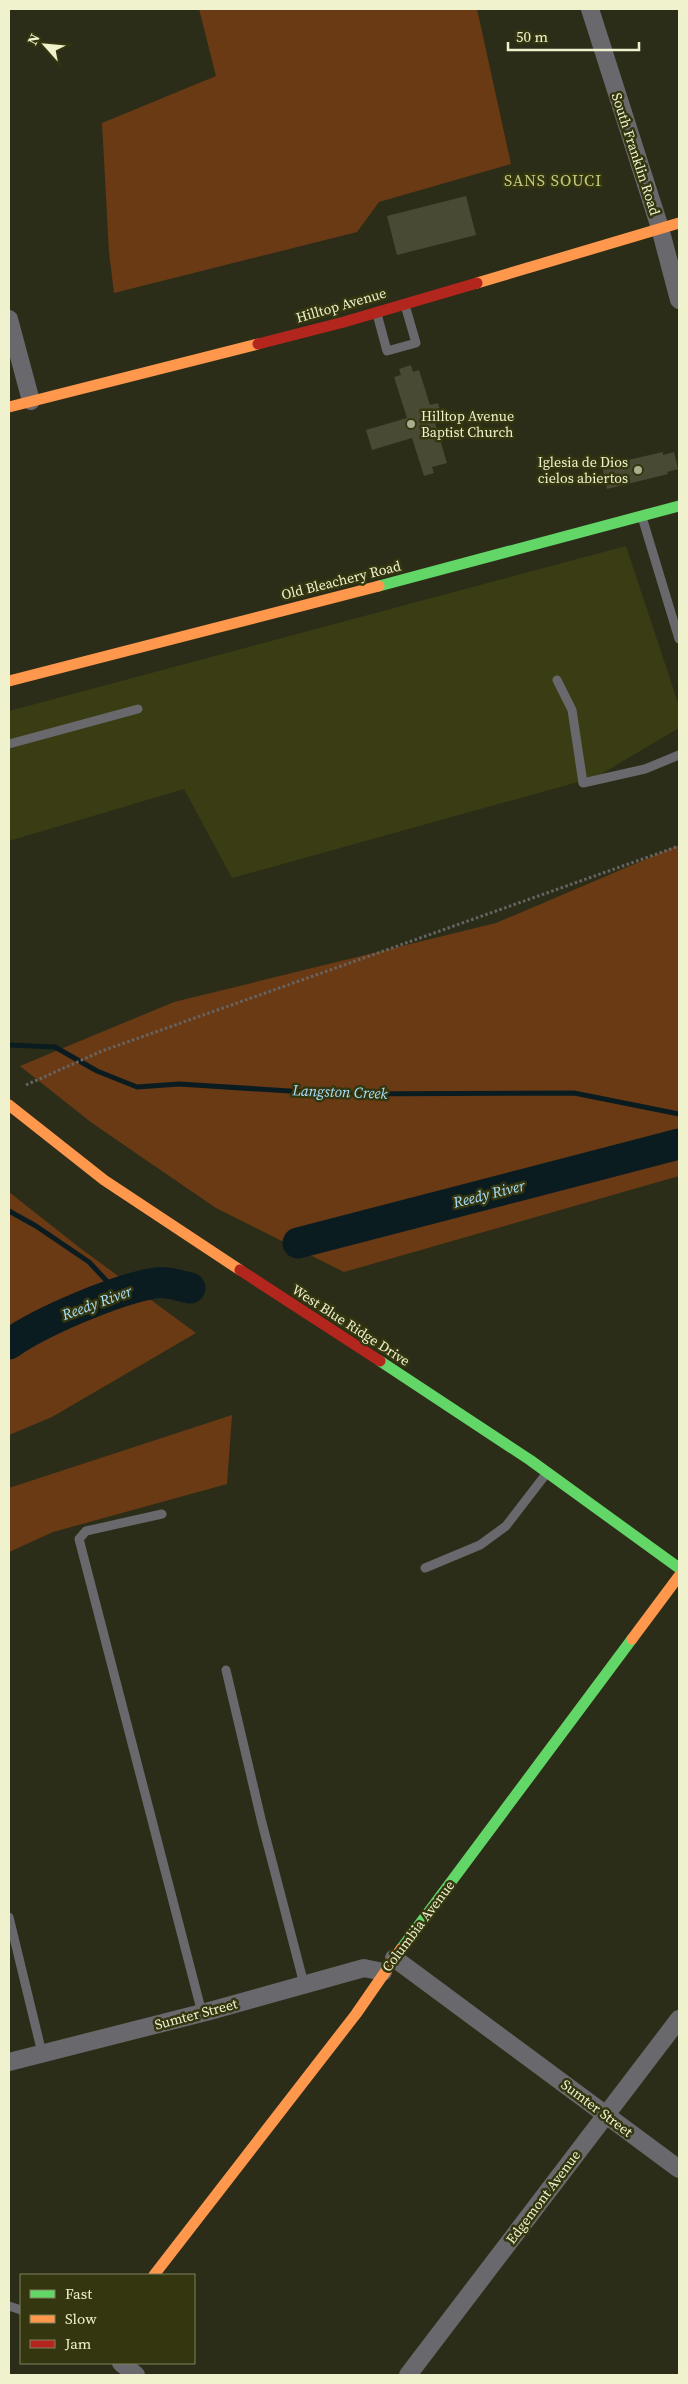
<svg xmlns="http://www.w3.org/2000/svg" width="688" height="2384" viewBox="0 0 688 2384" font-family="'Source Serif 4',serif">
	<rect width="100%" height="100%" fill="#2c2d18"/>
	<path fill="#3a3c13" d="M626,546L679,706V728L596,777L232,878L184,789L9,841V711Z"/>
	<path fill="#6a3a15" d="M199,9H477L511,164L379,202L357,232L114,293L109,252L102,123L216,76Z
		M679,845V1176L344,1272L216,1208L92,1123L20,1066L174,1002L496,923Z
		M9,1192L80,1248L196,1333L52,1417L9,1435Z
		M232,1415L227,1484L53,1532L9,1552V1488Z"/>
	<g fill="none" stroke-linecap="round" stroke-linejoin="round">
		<path stroke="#0b1c21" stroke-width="5" d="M9,1045L55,1047L97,1071L137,1087L179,1084L337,1094L574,1093L679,1114
			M9,1211L36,1226L89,1262L119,1294"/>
		<path stroke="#0b1c21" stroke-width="31" d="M298,1243L679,1144
			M9,1344C42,1321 115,1290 155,1283C166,1281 180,1286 190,1288"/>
	</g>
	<path fill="#494a33" d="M466,196L476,235L397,255L387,216Z
		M411,365L413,372L419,370L430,405L438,403L441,413L433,416L447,463L432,467L434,473L424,476L412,438L372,450L366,430L407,418L394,377L401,375L399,369Z
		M663,452V455L674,452L678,469L667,472L668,474L607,489L602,466Z"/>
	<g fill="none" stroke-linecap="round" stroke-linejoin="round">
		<path stroke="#666563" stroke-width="3" stroke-dasharray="2.5 2.5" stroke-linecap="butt" d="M26,1085L102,1051L679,846"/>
		<path stroke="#69686c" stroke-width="9" d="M377,314L387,351L416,343L405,305
			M642,517L679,639
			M557,680L572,710L583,783L645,769L679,755
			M9,744L138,709
			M162,1514L86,1531L79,1539L202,2013
			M425,1568L480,1545L506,1526L546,1474
			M226,1670L262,1823L304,1984
			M9,1917L42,2053
			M9,2306L21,2310"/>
		<path stroke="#69686c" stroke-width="18" d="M590,9L660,228L679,300
			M9,319L31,401
			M394,1958L679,2169
			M9,2062L206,2012L364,1968L383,1972
			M121,2363L136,2375
			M408,2375L679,2019"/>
		<path stroke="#63d668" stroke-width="11" d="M379,586L679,506
			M380,1361L530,1460L679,1568
			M401,1949L632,1639"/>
		<path stroke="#ff974d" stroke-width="11" d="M477,283L679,223
			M9,407L258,344
			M9,681L379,586
			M9,1105L104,1180L240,1270
			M632,1639L679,1576
			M154,2275L356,2014L401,1949"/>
		<path stroke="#b3261e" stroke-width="11" d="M258,344L344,322L477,283
			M240,1270L380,1361"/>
	</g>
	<g fill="#abad8e" stroke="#34360f" stroke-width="2">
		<circle cx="411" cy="424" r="5"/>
		<circle cx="638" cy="470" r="5"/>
	</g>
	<g text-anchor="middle" stroke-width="5" stroke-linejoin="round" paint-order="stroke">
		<g font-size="14" fill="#eff2cd" stroke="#34360f">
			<text transform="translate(636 154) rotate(72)" y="5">South Franklin Road</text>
			<text transform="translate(341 305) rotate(-16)" y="5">Hilltop Avenue</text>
			<text transform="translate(341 580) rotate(-14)" y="5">Old Bleachery Road</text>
			<text transform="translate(351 1325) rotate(33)" y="5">West Blue Ridge Drive</text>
			<text transform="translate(418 1926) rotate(-53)" y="5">Columbia Avenue</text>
			<text transform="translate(196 2014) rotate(-15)" y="5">Sumter Street</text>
			<text transform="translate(597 2108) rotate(37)" y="5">Sumter Street</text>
			<text transform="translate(543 2197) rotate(-53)" y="5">Edgemont Avenue</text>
		</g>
		<g font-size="14" fill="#eff2cd" stroke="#34360f" text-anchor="start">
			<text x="421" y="421">Hilltop Avenue<tspan x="421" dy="16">Baptist Church</tspan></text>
			<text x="628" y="467" text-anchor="end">Iglesia de Dios<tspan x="628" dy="16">cielos abiertos</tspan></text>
		</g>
		<g font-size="15" font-style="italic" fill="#a9e0fd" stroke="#34360f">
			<text transform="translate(340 1092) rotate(2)" y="5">Langston Creek</text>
			<text transform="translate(489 1194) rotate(-14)" y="5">Reedy River</text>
			<text transform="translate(97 1303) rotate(-20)" y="5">Reedy River</text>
		</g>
		<g font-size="16" letter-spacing="1" fill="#c4c97f" stroke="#34360f">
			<text x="553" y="186">SANS SOUCI</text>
		</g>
	</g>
	<rect width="688" height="2384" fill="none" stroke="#eff2cd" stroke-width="20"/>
	<rect x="20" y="2274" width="175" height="90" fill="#34360f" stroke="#7f815b"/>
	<rect x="30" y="2290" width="25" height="8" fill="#63d668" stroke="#7f815b"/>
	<text x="65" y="2299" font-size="15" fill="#eff2cd">Fast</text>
	<rect x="30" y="2315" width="25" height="8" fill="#ff974d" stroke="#7f815b"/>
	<text x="65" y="2324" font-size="15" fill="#eff2cd">Slow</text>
	<rect x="30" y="2340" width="25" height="8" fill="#b3261e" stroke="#7f815b"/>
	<text x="65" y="2349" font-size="15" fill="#eff2cd">Jam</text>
	<g transform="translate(45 45) rotate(297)" stroke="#34360f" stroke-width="4" paint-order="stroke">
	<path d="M0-4L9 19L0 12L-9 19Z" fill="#eff2cd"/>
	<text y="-8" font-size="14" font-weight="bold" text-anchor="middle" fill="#eff2cd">N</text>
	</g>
	<path d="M508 42v8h131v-8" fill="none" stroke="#eff2cd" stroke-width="2.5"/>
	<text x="516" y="42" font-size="15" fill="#eff2cd" stroke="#34360f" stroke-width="4" paint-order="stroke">50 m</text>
</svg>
